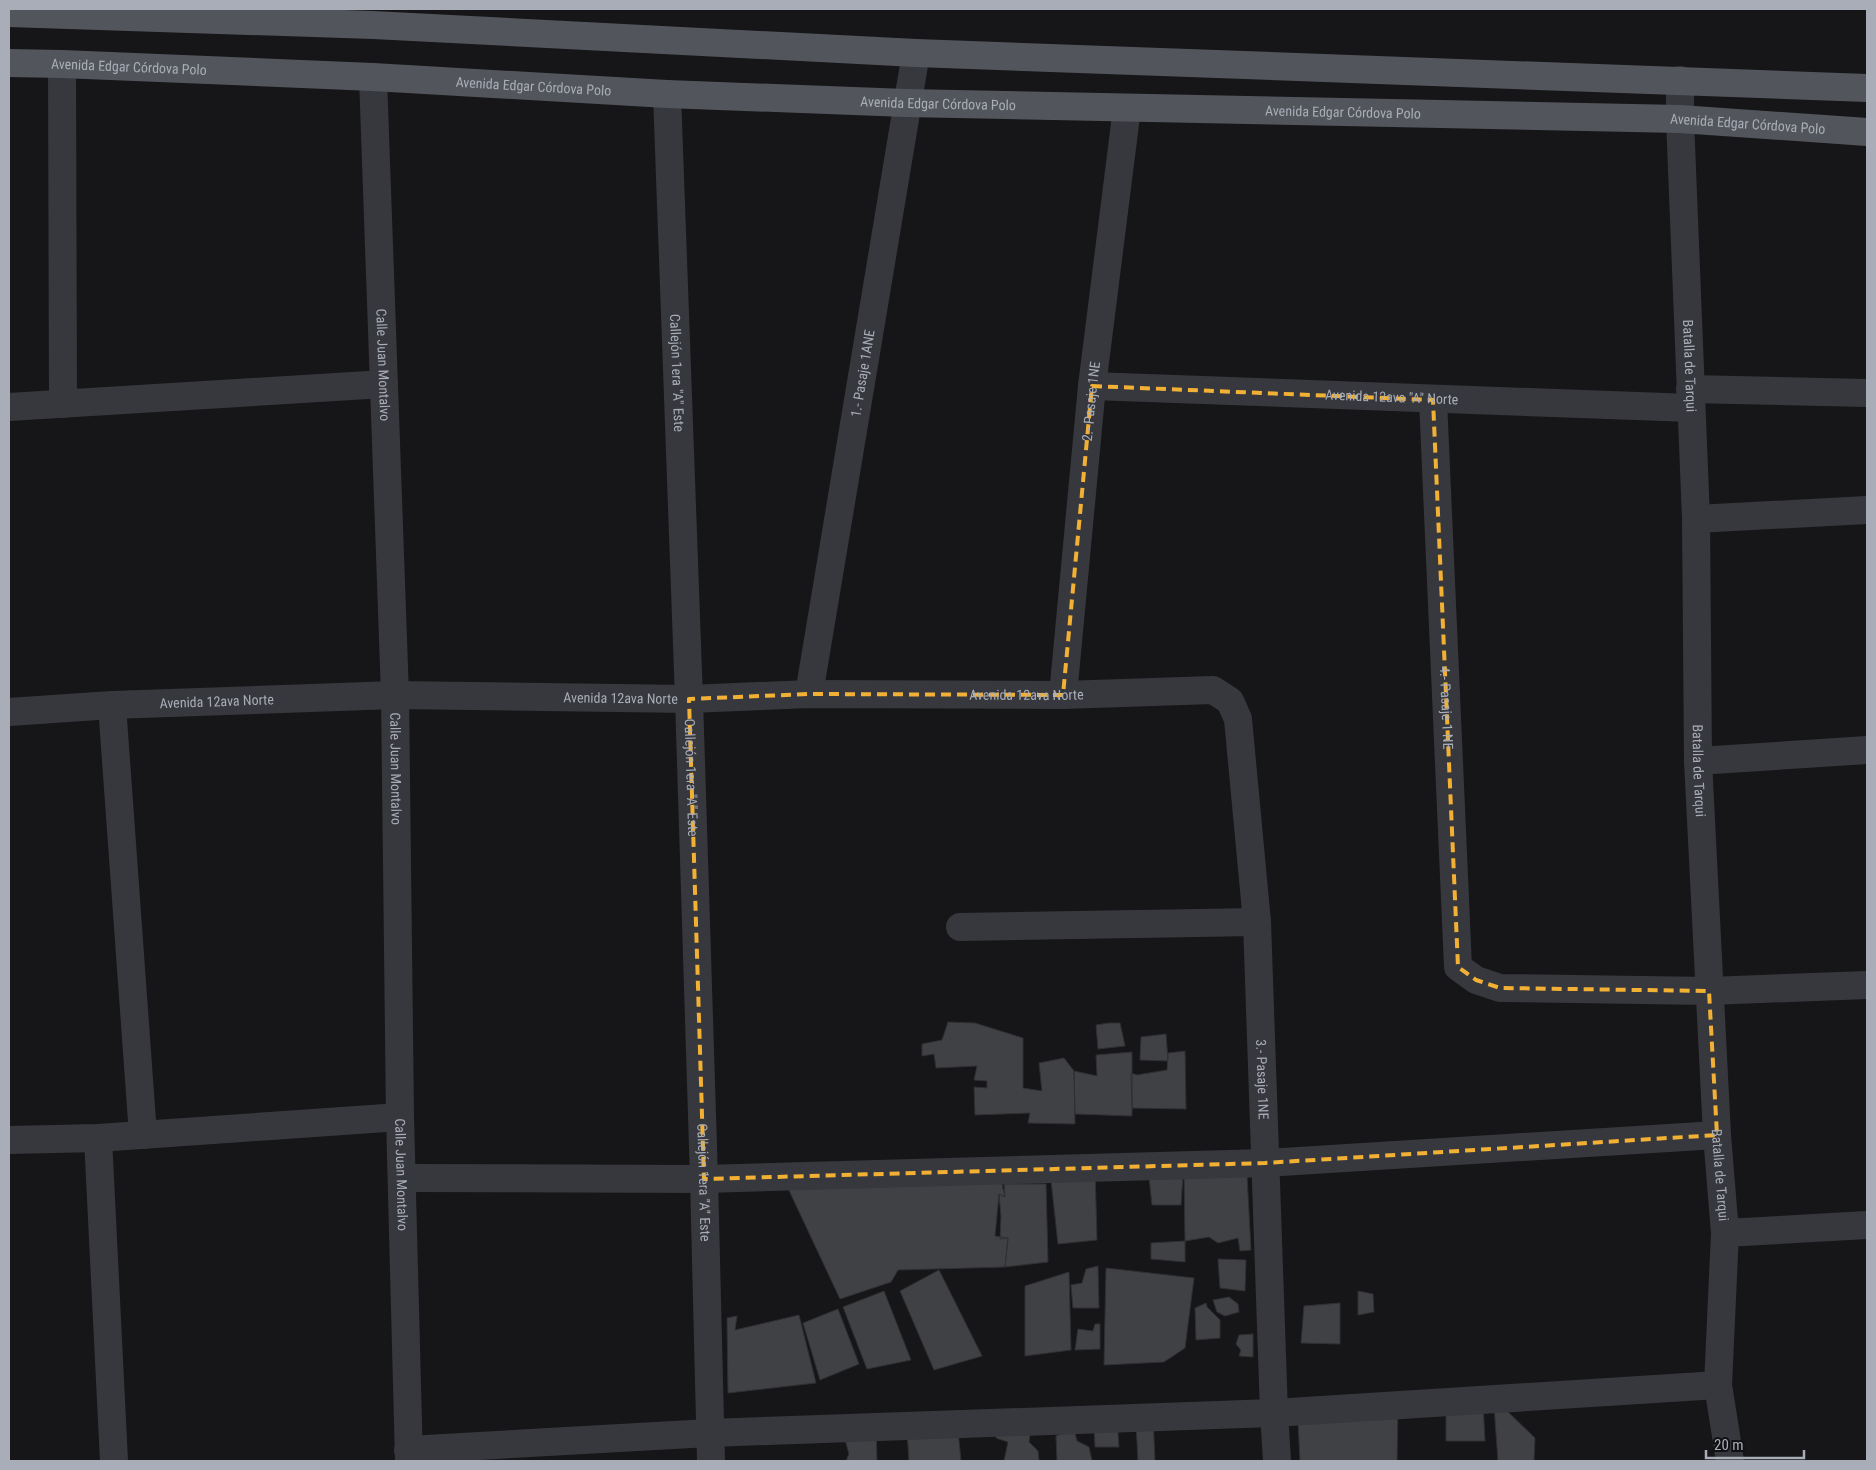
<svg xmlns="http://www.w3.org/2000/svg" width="1876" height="1470" viewBox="0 0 1876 1470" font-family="'Roboto Condensed',sans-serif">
	<rect width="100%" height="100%" fill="#161618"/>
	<path fill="#404145" stroke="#303034" d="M948,1022L975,1023L1023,1038V1088L1042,1091L1039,1063L1064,1058L1074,1071L1075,1124L1028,1123L1030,1113L975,1115L974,1087L987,1088V1081L974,1080L977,1066L936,1068L934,1054L922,1056V1044L942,1040Z
		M1109,1023H1120L1125,1046L1098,1049L1096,1025Z
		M1166,1034L1168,1061L1140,1060L1141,1037Z
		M1185,1051L1186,1109L1132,1108L1131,1073L1137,1075L1167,1070L1168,1053Z
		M1132,1052V1116L1075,1114L1074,1071L1097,1076L1096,1055Z
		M1095,1168L1097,1240L1058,1244L1051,1180Z
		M1184,1170L1247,1175L1251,1250L1240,1251L1238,1238L1218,1243L1209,1237L1185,1241Z
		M1183,1174L1181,1205H1152L1149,1177Z
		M1000,1176L1005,1197L999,1194L995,1236L1008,1238L1005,1267L898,1270L891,1282L840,1299L786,1184Z
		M1004,1184H1046L1048,1262L1005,1267L1008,1238L1000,1239L1001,1216L999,1194L1005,1197Z
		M1185,1241V1262L1151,1259V1243Z
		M1218,1259L1246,1260L1245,1291L1220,1288Z
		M1098,1266L1099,1308H1073L1071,1285L1082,1283L1086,1269Z
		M1106,1268L1194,1278L1185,1348L1164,1362L1104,1365Z
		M939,1270L982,1356L934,1370L900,1291Z
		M1069,1272L1071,1350L1025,1356V1286Z
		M884,1291L911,1360L867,1369L843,1307Z
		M1358,1291L1373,1294L1374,1312L1358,1315Z
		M1229,1297L1238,1304L1239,1312L1225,1316L1217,1312L1213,1300Z
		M1206,1303L1207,1307L1220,1320V1338L1196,1340L1195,1308Z
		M1340,1303V1344L1301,1343L1304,1306Z
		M838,1309L859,1364L820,1380L803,1323Z
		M799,1315L816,1383L728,1393L727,1318L737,1316L735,1330Z
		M1095,1324H1100V1349L1075,1350L1078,1329L1093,1331Z
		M1253,1334V1357L1239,1356L1241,1350L1236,1344L1239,1335Z
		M1483,1404L1485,1441H1446V1407Z
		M1398,1405L1397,1461H1300L1298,1421Z
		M1494,1406L1503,1407L1535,1438L1534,1461H1498Z
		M1153,1417L1155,1461H1138L1136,1423Z
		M1117,1419L1119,1447H1095L1094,1424Z
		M1000,1422L1031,1428L1029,1442L1038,1451L1039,1461H1004L1008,1442L996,1438Z
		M876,1427L877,1461H846L849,1454L843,1432Z
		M1074,1429L1077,1441L1089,1447L1092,1461H1057L1056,1436Z
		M907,1431H958L961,1461H909Z"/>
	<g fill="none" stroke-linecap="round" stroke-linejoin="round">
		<g stroke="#37383d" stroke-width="28">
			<path d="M62,64L63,404"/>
			<path id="s1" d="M373,77L395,695L400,1117L409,1461"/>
			<path id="s2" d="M1680,80V119L1696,519L1698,761L1717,1135L1725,1233L1718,1385L1730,1461"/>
			<path id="s3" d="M667,94L689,699L704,1179L711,1461"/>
			<path id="s4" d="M1092,386L1691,408"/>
			<path d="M1690,389L1867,393"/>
			<path id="s5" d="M1433,400L1458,967L1476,980L1500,988L1709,991L1867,985"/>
			<path d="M9,407L384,384"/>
			<path d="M1696,519L1867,510"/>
			<path id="s6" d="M809,694L916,53"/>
			<path id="s7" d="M1063,695L1092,386L1127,108"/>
			<path d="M112,705L143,1135"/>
			<path id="s8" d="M9,712L112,705L395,695L689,699L809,694L1063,695L1213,690L1230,701L1238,719L1257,922L1274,1413L1277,1461"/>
			<path d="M1698,761L1867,750"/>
			<path d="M960,927L1257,922"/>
			<path d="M98,1138L114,1461"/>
			<path d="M9,1140L98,1138L400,1117"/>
			<path d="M402,1178L704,1179L1265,1163L1717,1135"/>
			<path d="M1725,1233L1867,1225"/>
			<path d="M408,1450L709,1433L1274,1413L1718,1385"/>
		</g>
		<g stroke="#53555c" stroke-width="28">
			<path d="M9,13L373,25L916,53L1867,88"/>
			<path id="s9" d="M9,63L62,64L373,77L667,94L906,103L1680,119L1867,132"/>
		</g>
	</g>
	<path fill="none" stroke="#f2b134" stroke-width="4" stroke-dasharray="10 6" stroke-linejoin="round" d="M1092,386L1433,400L1458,967L1476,980L1500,988L1709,991L1717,1135L1265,1163L704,1179L689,699L809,694L1063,695Z"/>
	<g text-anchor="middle" stroke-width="4" stroke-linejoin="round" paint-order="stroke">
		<g font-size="14" fill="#a8adb8" stroke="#111113">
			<text dy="5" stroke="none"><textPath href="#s9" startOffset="120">Avenida Edgar Córdova Polo</textPath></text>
			<text dy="5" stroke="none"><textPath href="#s9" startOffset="525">Avenida Edgar Córdova Polo</textPath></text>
			<text dy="5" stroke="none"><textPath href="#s9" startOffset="930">Avenida Edgar Córdova Polo</textPath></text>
			<text dy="5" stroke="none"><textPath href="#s9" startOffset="1335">Avenida Edgar Córdova Polo</textPath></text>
			<text dy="5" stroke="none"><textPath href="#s9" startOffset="1740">Avenida Edgar Córdova Polo</textPath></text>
			<text dy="5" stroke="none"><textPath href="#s1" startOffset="288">Calle Juan Montalvo</textPath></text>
			<text dy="5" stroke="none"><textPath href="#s2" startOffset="286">Batalla de Tarqui</textPath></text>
			<text dy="5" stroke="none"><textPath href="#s3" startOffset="279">Callejón 1era "A" Este</textPath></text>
			<text dy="5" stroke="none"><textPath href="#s6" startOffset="325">1.- Pasaje 1ANE</textPath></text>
			<text dy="5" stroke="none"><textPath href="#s4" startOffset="300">Avenida 12ava "A" Norte</textPath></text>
			<text dy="5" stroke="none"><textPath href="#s7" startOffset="295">2.- Pasaje 1NE</textPath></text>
			<text dy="5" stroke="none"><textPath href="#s8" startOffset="1018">Avenida 12ava Norte</textPath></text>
			<text dy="5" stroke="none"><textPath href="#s8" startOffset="612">Avenida 12ava Norte</textPath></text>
			<text dy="5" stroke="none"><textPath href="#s8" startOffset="208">Avenida 12ava Norte</textPath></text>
			<text dy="5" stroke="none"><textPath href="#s5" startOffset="308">4.- Pasaje 1 NE</textPath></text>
			<text dy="5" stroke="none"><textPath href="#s1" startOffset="692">Calle Juan Montalvo</textPath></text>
			<text dy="5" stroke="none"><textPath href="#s2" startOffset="691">Batalla de Tarqui</textPath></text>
			<text dy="5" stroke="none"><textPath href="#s3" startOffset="684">Callejón 1era "A" Este</textPath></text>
			<text dy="5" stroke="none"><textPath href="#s8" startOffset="1606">3.- Pasaje 1NE</textPath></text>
			<text dy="5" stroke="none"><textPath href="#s1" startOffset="1098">Calle Juan Montalvo</textPath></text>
			<text dy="5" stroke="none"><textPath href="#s2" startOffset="1096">Batalla de Tarqui</textPath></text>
			<text dy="5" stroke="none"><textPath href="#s3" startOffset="1089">Callejón 1era "A" Este</textPath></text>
		</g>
	</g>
	<rect width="1876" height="1470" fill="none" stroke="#a8adb8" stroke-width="20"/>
	<path d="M1706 1450v8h98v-8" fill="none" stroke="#a8adb8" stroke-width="2.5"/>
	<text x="1714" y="1450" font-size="15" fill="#a8adb8" stroke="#111113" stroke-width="4" paint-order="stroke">20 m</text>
</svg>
